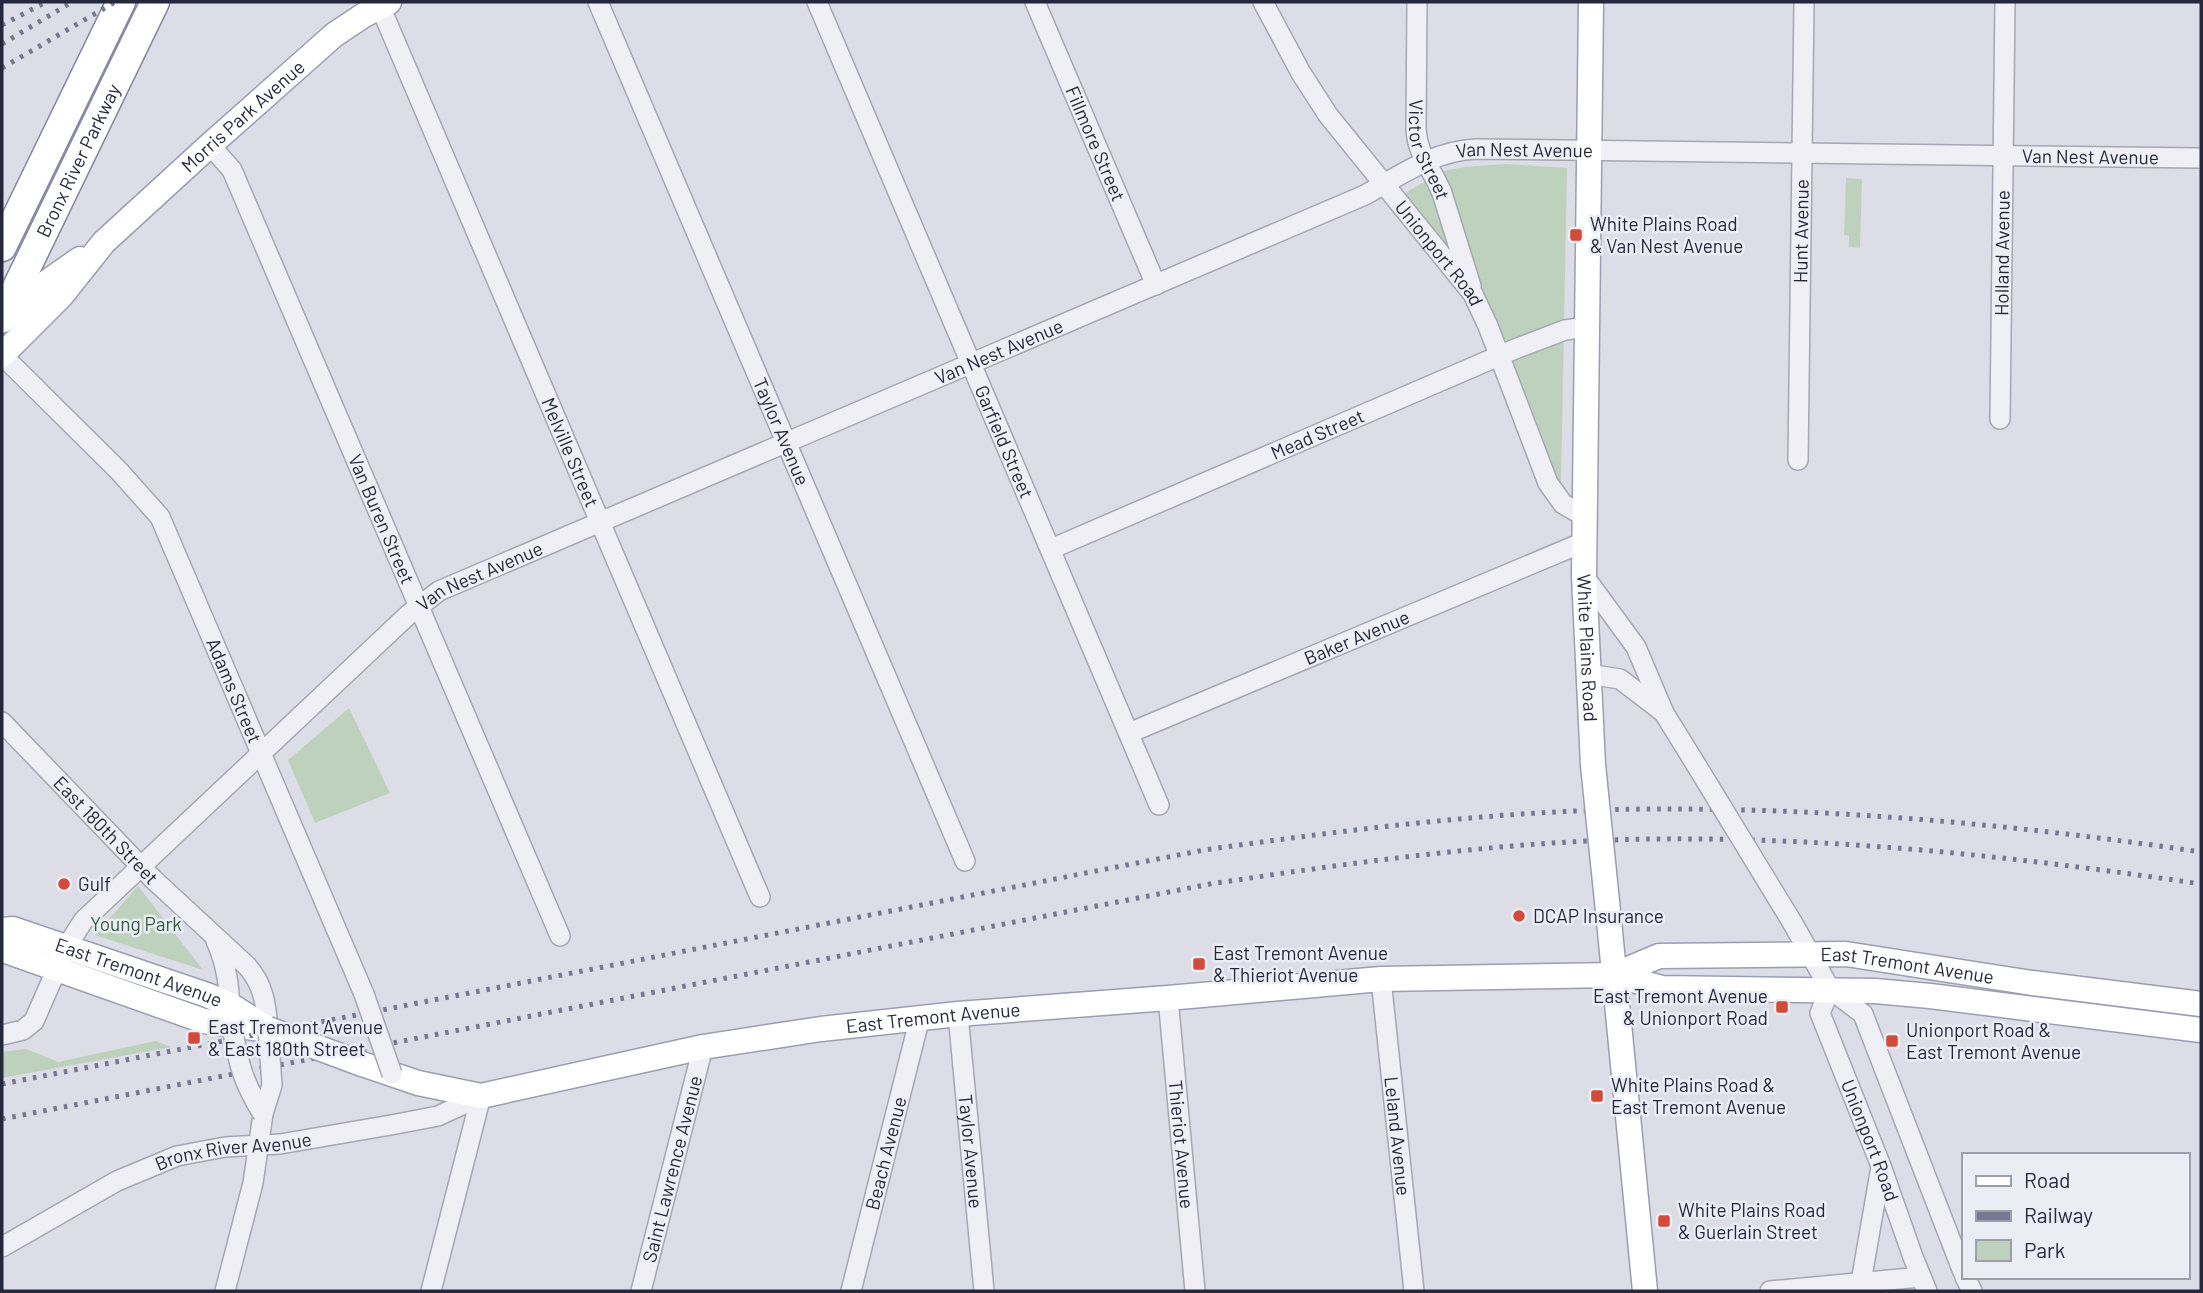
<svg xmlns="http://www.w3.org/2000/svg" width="2203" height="1293" viewBox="0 0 2203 1293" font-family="Barlow,sans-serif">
	<rect width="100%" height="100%" fill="#dcdde7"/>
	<path fill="#bdd1bd" d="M1506,164L1567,168L1561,482H1556L1484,293L1404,198V194L1407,192L1443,171L1464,167Z
		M1846,178L1862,179L1860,248L1849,247V236L1844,235Z
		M349,708L390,793L315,823L288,760Z
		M138,886L203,970L95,935Z
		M156,1041L171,1047L2,1078V1052L26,1049L58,1062Z"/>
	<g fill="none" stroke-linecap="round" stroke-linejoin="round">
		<defs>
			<g id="minor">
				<path id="s1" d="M598,2L965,861"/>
				<path id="s2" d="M817,2L1159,805"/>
				<path id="s3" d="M1035,2L1156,285"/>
				<path id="s4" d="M1263,2L1301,73L1328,115L1473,294L1488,326L1548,483L1563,504L1584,516"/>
				<path id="s5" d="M1417,2L1416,129C1417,155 1433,170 1442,193L1471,286"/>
				<path id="s6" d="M380,6L760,897"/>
				<path id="s7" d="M210,145L232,170L560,936"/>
				<path id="s8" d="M2,355L119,471L160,517L364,994"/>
				<path id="s9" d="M2000,419L2005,2"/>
				<path id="s10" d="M1798,460L1804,2"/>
				<path id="s11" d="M1051,549L1515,349L1565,330L1587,327"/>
				<path d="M1584,576L1636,647L1664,713L1695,763"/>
				<path d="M1588,674L1620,679L1663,712"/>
				<path id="s12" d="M2,722L153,879L247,966C264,985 266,1005 268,1029"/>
				<path id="s13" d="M1129,733L1584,542"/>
				<path d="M1792,922L1830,989L1863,1014L1963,1272"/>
				<path d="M216,941C228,967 229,990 231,1017"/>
				<path id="s14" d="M1381,979L1414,1291"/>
				<path id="s15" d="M1830,989L1820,1013L1881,1166L1913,1257L1927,1291"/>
				<path id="s16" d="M1168,998L1195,1291"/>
				<path id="s17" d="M958,1014L984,1291"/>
				<path id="s18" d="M2,1035L23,1030L34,1021L66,948L83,921L408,615L439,591L1365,195C1401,175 1433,151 1476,149L2201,158"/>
				<path id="s19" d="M2,1247L117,1181L177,1156L225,1147L280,1144L391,1125L438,1116L481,1096"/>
				<path d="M1965,1277L1972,1291"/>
				<path d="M1861,1282L1881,1167"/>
				<path d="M225,1291L253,1183L263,1114"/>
				<path d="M431,1291L481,1096"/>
				<path id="s20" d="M641,1291L703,1047"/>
				<path id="s21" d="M851,1291L920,1017"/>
				<path d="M1770,1291L1921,1277"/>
			</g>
			<g id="major">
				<path id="s22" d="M1591,2L1584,576L1593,765"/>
				<path d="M2,321L47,282L80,259"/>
				<path id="s23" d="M2,355L61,296L104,242L210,145L334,35L364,15L389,2"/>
				<path d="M1609,921L1645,1291"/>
				<path id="s24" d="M2,930L13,929L207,995L230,1005L268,1029"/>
				<path d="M2,947L6,951L204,1021L260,1029"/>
				<path id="s25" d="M1614,975L1659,956L1846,954L2032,983L2201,1004"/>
				<path id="s26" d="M362,1064L418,1083L481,1096L703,1047L821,1029L958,1014L1168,998L1381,979L1614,975L1662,988L1875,991L1930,996L2201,1030"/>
			</g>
			<g id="highway">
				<path d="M2,247L121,2"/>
				<path id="s27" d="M2,318L155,2"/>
			</g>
		</defs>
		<use href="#minor" stroke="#a5a7b4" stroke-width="22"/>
		<use href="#major" stroke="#9b9eb3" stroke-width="27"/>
		<use href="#highway" stroke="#83869e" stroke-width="31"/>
		<use href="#minor" stroke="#efeff5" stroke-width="19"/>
		<use href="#major" stroke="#fff" stroke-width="24"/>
		<use href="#highway" stroke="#fff" stroke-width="28"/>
		<path stroke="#757891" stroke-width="5" stroke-dasharray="3.5 7" stroke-linecap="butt" d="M2,25L46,2
			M2,44L72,2
			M2,68L115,2
			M2,1084L1204,850C1353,829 1502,810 1652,809C1838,808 2018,825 2201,852
			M2,1119L1210,884C1357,862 1504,841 1653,839C1837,837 2019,857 2201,884"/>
		<defs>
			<path id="minor-bridge" d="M1695,763L1792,922
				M364,994L392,1074
				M233,1031C238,1064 245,1086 263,1114
				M263,1114L272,1085L268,1029"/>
			<path id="major-bridge" d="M1593,765L1609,921
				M268,1029L362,1064"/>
		</defs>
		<use href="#minor-bridge" stroke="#a5a7b4" stroke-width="22" stroke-linecap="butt"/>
		<use href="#major-bridge" stroke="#9b9eb3" stroke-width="27" stroke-linecap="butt"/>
		<use href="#minor-bridge" stroke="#efeff5" stroke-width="19"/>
		<use href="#major-bridge" stroke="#fff" stroke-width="24"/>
	</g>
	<g fill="#d24b3a" stroke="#ebedf5" stroke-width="2.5">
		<rect x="1569" y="228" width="14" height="14" rx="3.5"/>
		<circle cx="64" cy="884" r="7"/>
		<circle cx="1519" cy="916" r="7"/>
		<rect x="1192" y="957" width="14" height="14" rx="3.5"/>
		<rect x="1775" y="1000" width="14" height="14" rx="3.5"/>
		<rect x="187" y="1031" width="14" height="14" rx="3.5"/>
		<rect x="1885" y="1034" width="14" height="14" rx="3.5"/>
		<rect x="1590" y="1089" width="14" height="14" rx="3.5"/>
		<rect x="1657" y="1214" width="14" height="14" rx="3.5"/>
	</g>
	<g text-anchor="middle" stroke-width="5" stroke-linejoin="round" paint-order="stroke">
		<g font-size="19" fill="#25283d" stroke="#ebedf5">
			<text dy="7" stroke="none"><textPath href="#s23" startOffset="340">Morris Park Avenue</textPath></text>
			<text dy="7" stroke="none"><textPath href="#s3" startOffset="154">Fillmore Street</textPath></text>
			<text dy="7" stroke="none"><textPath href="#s5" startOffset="150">Victor Street</textPath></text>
			<text dy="7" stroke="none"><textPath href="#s18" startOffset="1810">Van Nest Avenue</textPath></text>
			<text dy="7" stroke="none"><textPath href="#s18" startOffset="2376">Van Nest Avenue</textPath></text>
			<text dy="7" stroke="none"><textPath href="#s27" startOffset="175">Bronx River Parkway</textPath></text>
			<text dy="7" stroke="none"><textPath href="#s10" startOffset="229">Hunt Avenue</textPath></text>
			<text dy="7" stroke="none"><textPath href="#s9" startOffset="166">Holland Avenue</textPath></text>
			<text dy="7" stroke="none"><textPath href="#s4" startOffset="308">Unionport Road</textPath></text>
			<text dy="7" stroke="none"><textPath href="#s18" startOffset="1242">Van Nest Avenue</textPath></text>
			<text dy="7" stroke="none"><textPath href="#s1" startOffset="467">Taylor Avenue</textPath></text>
			<text dy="7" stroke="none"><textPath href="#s11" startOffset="290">Mead Street</textPath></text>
			<text dy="7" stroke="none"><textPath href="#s2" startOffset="478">Garfield Street</textPath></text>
			<text dy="7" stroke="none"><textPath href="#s6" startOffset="485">Melville Street</textPath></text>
			<text dy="7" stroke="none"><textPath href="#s7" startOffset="413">Van Buren Street</textPath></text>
			<text dy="7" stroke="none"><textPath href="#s18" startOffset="676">Van Nest Avenue</textPath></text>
			<text dy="7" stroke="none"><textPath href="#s13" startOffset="247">Baker Avenue</textPath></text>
			<text dy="7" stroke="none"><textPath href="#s22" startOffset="646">White Plains Road</textPath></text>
			<text dy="7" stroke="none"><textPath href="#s8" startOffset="415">Adams Street</textPath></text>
			<text dy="7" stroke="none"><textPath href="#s12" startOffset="150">East 180th Street</textPath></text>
			<text dy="7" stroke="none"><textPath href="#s25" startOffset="298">East Tremont Avenue</textPath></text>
			<text dy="7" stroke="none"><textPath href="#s24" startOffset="144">East Tremont Avenue</textPath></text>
			<text dy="7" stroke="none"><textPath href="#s26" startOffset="583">East Tremont Avenue</textPath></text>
			<text dy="7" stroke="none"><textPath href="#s14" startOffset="158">Leland Avenue</textPath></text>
			<text dy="7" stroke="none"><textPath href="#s15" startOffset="163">Unionport Road</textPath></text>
			<text dy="7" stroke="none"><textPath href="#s16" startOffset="147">Thieriot Avenue</textPath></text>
			<text dy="7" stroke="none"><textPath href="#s19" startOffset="254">Bronx River Avenue</textPath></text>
			<text dy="7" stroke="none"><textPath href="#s17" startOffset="138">Taylor Avenue</textPath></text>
			<text dy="7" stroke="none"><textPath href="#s21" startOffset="142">Beach Avenue</textPath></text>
			<text dy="7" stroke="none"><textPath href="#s20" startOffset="126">Saint Lawrence Avenue</textPath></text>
		</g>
		<g font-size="19" fill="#25283d" stroke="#ebedf5" text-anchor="start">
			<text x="1590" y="231">White Plains Road<tspan x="1590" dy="22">&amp; Van Nest Avenue</tspan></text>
			<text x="78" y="891">Gulf</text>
			<text x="1533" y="923">DCAP Insurance</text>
			<text x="1213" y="960">East Tremont Avenue<tspan x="1213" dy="22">&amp; Thieriot Avenue</tspan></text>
			<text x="1768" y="1003" text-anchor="end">East Tremont Avenue<tspan x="1768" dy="22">&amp; Unionport Road</tspan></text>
			<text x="208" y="1034">East Tremont Avenue<tspan x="208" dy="22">&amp; East 180th Street</tspan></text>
			<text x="1906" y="1037">Unionport Road &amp;<tspan x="1906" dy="22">East Tremont Avenue</tspan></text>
			<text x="1611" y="1092">White Plains Road &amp;<tspan x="1611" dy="22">East Tremont Avenue</tspan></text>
			<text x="1678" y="1217">White Plains Road<tspan x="1678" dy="22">&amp; Guerlain Street</tspan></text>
		</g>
		<g font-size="19" fill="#325a35" stroke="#ebedf5">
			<text x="136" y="931">Young Park</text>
		</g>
	</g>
	<rect width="2203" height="1293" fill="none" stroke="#25283d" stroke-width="7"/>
	<rect x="1962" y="1153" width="228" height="126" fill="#ebedf5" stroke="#9c9eab" stroke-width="2"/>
	<rect x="1976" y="1176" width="35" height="10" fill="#ffffff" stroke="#9c9eab" stroke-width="2"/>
	<text x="2024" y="1188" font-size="21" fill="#25283d">Road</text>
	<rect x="1976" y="1211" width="35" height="10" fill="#757891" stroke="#9c9eab" stroke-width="2"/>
	<text x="2024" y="1223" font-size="21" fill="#25283d">Railway</text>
	<rect x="1976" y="1240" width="35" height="21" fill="#bdd1bd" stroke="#9c9eab" stroke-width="2"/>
	<text x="2024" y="1258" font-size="21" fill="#25283d">Park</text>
</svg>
